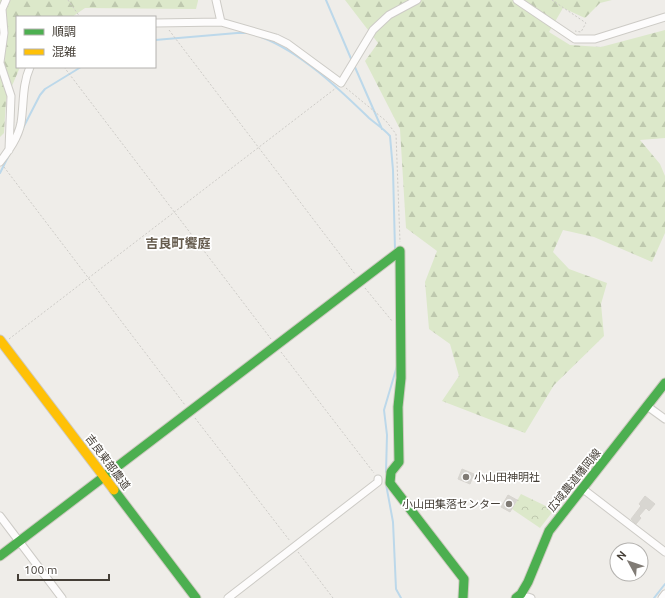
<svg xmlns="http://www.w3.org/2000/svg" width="665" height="598" viewBox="0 0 665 598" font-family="Ubuntu,'Noto Sans JP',sans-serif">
	<defs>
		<pattern id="forest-firs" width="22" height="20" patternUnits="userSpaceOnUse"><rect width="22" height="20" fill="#dce8ca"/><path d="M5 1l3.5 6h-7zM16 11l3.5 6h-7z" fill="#bec8ae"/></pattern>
		<pattern id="park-crowns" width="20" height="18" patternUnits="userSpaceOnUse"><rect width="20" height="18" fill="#dce8ca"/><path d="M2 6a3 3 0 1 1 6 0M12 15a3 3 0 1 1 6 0" fill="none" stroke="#bec8ae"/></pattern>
	</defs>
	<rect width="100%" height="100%" fill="#efede9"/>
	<path fill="url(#forest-firs)" d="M0,0H198V1L196,9L85,8L72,17H17V67H20L6,100L4,133L0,137Z
		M345,0H612L600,3L585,18L563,8L549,32L570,45L601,47L665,30V138L640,140L660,164L665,176V233L652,262L594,237L563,230L553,252L569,269L607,283L601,304L604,336L554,385L525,433L442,401L459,376L450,344L429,329L425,282L437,251L406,228L400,129L365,61L378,43Z"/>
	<path fill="url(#park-crowns)" d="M521,494L554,510L540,528L512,509Z"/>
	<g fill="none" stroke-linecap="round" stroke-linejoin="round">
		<path stroke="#bcd8ea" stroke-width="2" d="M326,0L352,61
			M261,37C301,52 339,89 369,118C376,124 384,129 390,136L393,170L395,250
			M155,40L237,33H247
			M354,65L382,129
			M23,128L40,95L45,89L81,67
			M0,173L9,155
			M386,472L387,435L384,410L397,366
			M386,484L393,522L396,589L401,598
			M654,598L665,584"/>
	</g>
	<path fill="#d8d6d1" stroke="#d7d4cf" d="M462,469L474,474L470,484L458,479Z
		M508,495L517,500L510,512L501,507Z
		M645,496L655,504L649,511L646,508L639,516L641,518L636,524L631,519L641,506L639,504Z"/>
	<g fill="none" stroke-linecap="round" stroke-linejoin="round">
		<defs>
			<path id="street" d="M216,0L221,22
				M517,0L575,39H595L665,17
				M155,23L221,22L276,38L288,44L341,83L373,30L389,15L417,0
				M0,62L4,33L2,9L6,0
				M0,63L11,96L9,150
				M0,162C9,150 18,138 21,123C24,104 22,85 30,67
				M647,406L665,419
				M583,489L665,552
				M0,516L62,598
				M228,598L378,482V479
				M525,598L528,597L531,598
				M662,598L665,594"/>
			<path id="fast" d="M400,251L401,378L398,407L399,462L391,472L390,483L464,579L463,598
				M114,490L196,598
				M0,556L400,251
				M516,598L521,594L528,582L549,531L665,383"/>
			<path id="slow" d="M0,340L114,490"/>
		</defs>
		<use href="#street" stroke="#cdcbc6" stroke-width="9"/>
		<use href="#fast" stroke="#cecac0" stroke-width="11"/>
		<use href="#slow" stroke="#cecac0" stroke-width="11"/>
		<path stroke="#cdcbc7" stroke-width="1" stroke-dasharray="2 2" stroke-linecap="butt" d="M68,0L80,17
			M552,0L586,23L581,32L575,31
			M169,30L355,274
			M64,67L271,339
			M346,88L386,121L396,134L400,242
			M4,167L185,405
			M365,288L392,321
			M9,339L336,88
			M281,352L374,473
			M195,418L290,541
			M298,552L333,598"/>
		<use href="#street" stroke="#fdfcfc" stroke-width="7"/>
		<use href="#fast" stroke="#4caf50" stroke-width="9"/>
		<use href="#slow" stroke="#ffc107" stroke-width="9"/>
	</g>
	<g fill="#807b75" stroke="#fff" stroke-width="1.5">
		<circle cx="466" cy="477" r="4"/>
		<circle cx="509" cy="504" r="4"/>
	</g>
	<g text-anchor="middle" stroke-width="3.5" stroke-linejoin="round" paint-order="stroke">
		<g font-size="11" fill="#443e36" stroke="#fff">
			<text transform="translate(108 462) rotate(53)" y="4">吉良東部農道</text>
			<text transform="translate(574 480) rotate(-51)" y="4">広域農道幡岡線</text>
		</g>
		<g font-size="11" fill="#443e36" stroke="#fff" text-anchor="start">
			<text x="474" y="481">小山田神明社</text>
			<text x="501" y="508" text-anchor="end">小山田集落センター</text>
		</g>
		<g font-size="13" font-weight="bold" fill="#665c4e" stroke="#fff">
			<text x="178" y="248">吉良町饗庭</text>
		</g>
	</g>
	<rect x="16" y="16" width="140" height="52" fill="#ffffff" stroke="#b4b2af"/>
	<rect x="24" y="29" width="20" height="6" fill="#4caf50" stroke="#b4b2af"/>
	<text x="52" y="36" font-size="12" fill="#443e36">順調</text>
	<rect x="24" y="49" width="20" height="6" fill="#ffc107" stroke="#b4b2af"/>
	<text x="52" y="56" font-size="12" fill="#443e36">混雑</text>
	<g transform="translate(629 562) rotate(310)"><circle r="19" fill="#ffffff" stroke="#b4b2af"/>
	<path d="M0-3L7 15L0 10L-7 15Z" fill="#807b75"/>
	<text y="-6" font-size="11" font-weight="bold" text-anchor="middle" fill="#443e36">N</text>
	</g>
	<path d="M18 574v6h91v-6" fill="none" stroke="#443e36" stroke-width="2"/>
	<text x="24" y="574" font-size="12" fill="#443e36" stroke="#ffffff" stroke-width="3" paint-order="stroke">100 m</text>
</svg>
